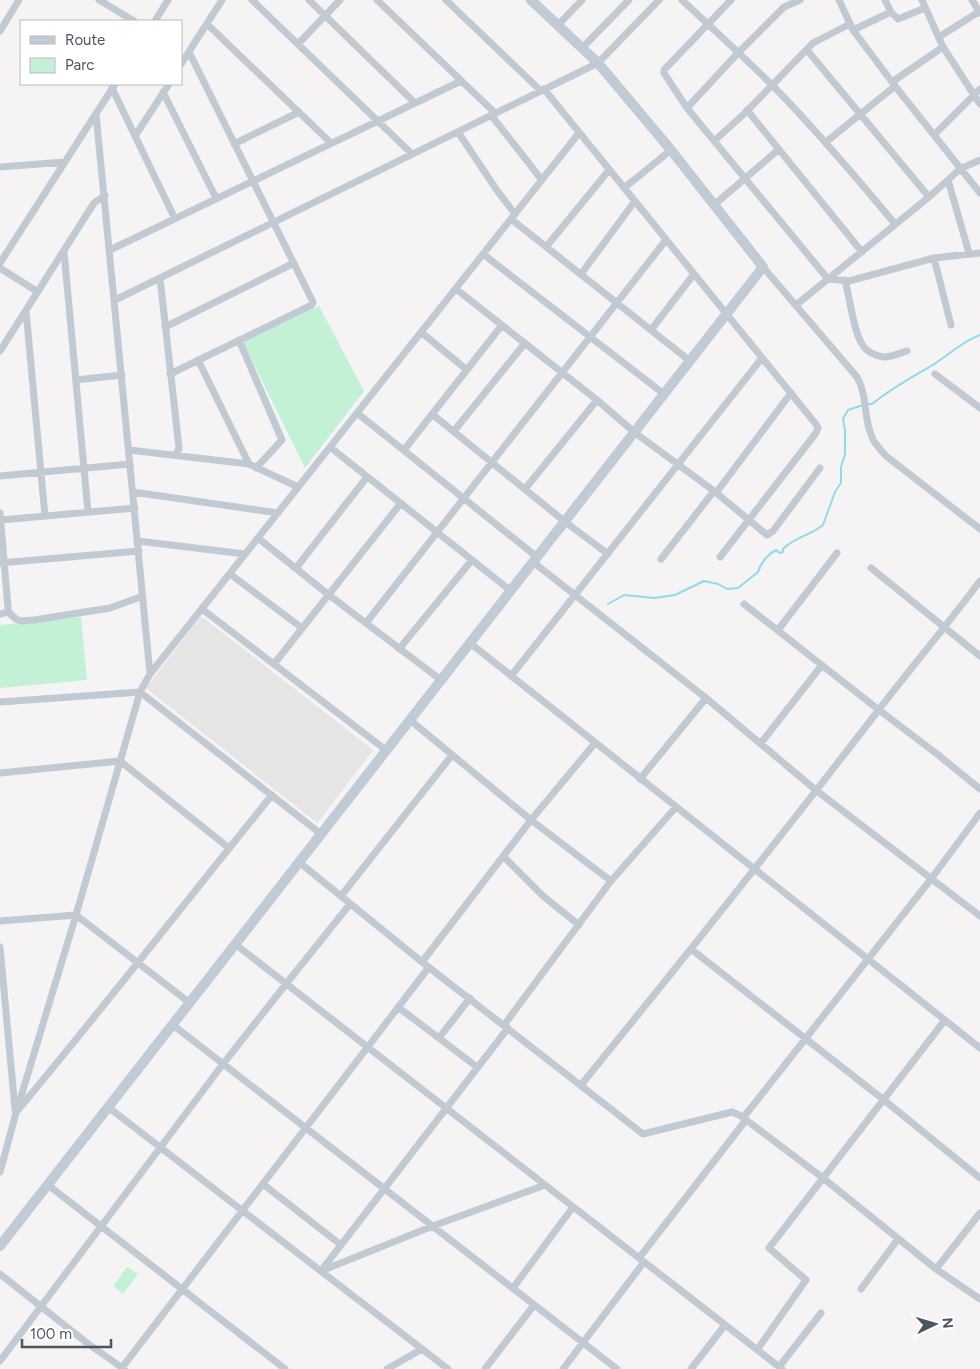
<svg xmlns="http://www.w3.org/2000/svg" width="980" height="1369" viewBox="0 0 980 1369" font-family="Figtree,sans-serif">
	<rect width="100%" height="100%" fill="#f5f3f3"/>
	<path fill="#e6e4e5" d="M201,616L373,750L317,823L146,688Z"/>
	<path fill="#c3f1d5" d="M319,306L364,391L305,468L243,342Z
		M81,617L87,680L0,688V625Z
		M127,1267L138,1274L123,1294L113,1286Z"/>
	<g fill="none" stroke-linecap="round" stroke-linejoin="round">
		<path stroke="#90daee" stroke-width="2" d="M868,404H872C890,389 910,378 931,366C948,356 961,342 980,335
			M608,604L624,595L654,598L675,595L704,581L718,584L727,589L738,588L758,572C760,564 768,554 776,550L780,553L783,552V549C794,537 810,536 823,525L835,492L841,483V467L845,454V430L843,419L848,410L863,405"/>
		<path stroke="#c1cad2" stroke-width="7" d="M99,0L134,21
			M252,0L412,154
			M309,0L415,103
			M377,0L495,113
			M446,0L541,91
			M682,0C713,29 744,57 774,87C816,130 856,177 895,224
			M731,0L664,70V73L687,108L828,279L849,281L934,258L980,253
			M839,0L853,30L895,86L980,193
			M885,0L891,12L898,19L925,8
			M922,0L943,47L980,104
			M972,0L980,13
			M155,21L168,0
			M207,24L331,143
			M558,25L582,0
			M853,30L891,12
			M0,31L19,0
			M939,37L980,11
			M298,44L340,0
			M582,48L629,0
			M807,50L929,197
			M181,64L222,0
			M892,82L943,47
			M112,88L175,219
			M544,89L815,423L818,428L816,433L720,557
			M163,92L216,198
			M687,108L738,53L784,7L800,0
			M747,110L862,252
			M96,114L150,674
			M491,115L542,180
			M458,132L496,189L515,214
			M935,134L980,89
			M135,136L169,84
			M714,141L744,114L813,43L850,24
			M826,142L895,86
			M234,144L299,112
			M0,167L65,162
			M948,180L969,253
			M624,188L671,150
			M714,205L778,150
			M511,219L690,361
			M546,247L609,170
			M110,250L461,81
			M64,252L88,512
			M483,254L664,394
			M934,258L951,325
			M0,263L115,84
			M763,267L857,377C868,396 863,418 872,437C875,445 881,450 886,456L980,529
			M0,268L38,292
			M581,274L635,201
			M160,278L179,448L176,455
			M845,280C849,295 854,333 862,344C866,352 876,356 884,357C892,357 900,353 907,351
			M456,289L597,400L634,432L714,491L767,535L773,531L820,468
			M115,300L598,63L659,0
			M796,305L929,197L960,169L980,160
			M26,311L45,516
			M165,327L294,263
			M651,330L694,274
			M421,332L467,370
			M239,340L282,440L256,468
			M0,351L94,203L105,195
			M198,360L249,464
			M170,374L312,305L313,302L189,52
			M935,374L980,408
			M76,380L122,375
			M357,413L537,557
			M432,414L564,521L608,554
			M454,431L525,343
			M330,447L511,591
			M129,450L249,464L298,487
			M404,450L502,325
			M0,476L130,464
			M525,489L597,400
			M133,492L278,513
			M716,493L791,393
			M0,513L8,608V612L0,614
			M1,520L135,508
			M258,538L329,595L441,680
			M138,541L245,554
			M661,559L714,491
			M533,562L706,698L817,791L980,916
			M0,563L139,551
			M296,568L367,477
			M871,568L980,656
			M230,574L302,628
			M744,604L879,710L937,754L980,789
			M202,609L386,750
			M8,612L16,619L21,621L34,620L110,608L143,596
			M366,623L666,240
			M778,630L837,553
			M470,643L980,1048
			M399,649L472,560
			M274,664L401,503
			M511,676L762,358
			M0,702L140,692L321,834
			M410,720L531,820L611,881
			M761,743L822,665
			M0,773L120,761L229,848
			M640,779L706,698
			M503,856L543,896L579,925
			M299,862L422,962L643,1134L732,1112L741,1116L823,1178L936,1269L980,1299
			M341,896L452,755
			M0,921L76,915L190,1003
			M235,944L782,1369
			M0,947L15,1109
			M691,949L884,1100L980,1178
			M422,962L531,820L595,743
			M398,1007L477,1067
			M173,1025L617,1369
			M504,1025L611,881L676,807
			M439,1038L470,998
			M581,1085C681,962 780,838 877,712C911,668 947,625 980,581
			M108,1107L448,1369
			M18,1110C104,1007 187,900 272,795
			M743,1118L931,879L980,813
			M0,1172L16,1113L76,915L140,692L150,674L579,133
			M263,1184L341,1245
			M48,1185L285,1369
			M639,1258L746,1120
			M936,1269L980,1213
			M321,1271L508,1028
			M321,1271L433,1226L545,1185
			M0,1274L87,1343L124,1369
			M513,1288L573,1207
			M861,1289L898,1239
			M757,1350L806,1280L769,1248L945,1020
			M0,1361L223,1064L286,984L350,904
			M779,1367L821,1313
			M121,1369L429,967
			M387,1369L422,1349
			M485,1369L534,1305
			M563,1369L644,1262
			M691,1369L725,1325"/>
		<path stroke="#c1cbd6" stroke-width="10" d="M0,1246L763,267L671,150L598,63L531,0"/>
	</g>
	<rect x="20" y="20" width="162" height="65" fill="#ffffff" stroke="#b7bbc0"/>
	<rect x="30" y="36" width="25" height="8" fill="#c1cbd6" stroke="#b7bbc0"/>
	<text x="65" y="45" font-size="15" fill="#4a5661">Route</text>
	<rect x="30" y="58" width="25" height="15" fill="#c3f1d5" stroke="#b7bbc0"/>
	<text x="65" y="70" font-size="15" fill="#4a5661">Parc</text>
	<g transform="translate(935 1324) rotate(85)" stroke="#ffffff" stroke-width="4" paint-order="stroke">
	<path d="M0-4L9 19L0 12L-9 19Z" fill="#4a5661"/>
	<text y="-8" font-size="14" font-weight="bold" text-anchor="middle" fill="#4a5661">N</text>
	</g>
	<path d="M22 1339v8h89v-8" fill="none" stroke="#4a5661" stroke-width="2.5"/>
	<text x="30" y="1339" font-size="15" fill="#4a5661" stroke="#ffffff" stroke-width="4" paint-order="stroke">100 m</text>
</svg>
